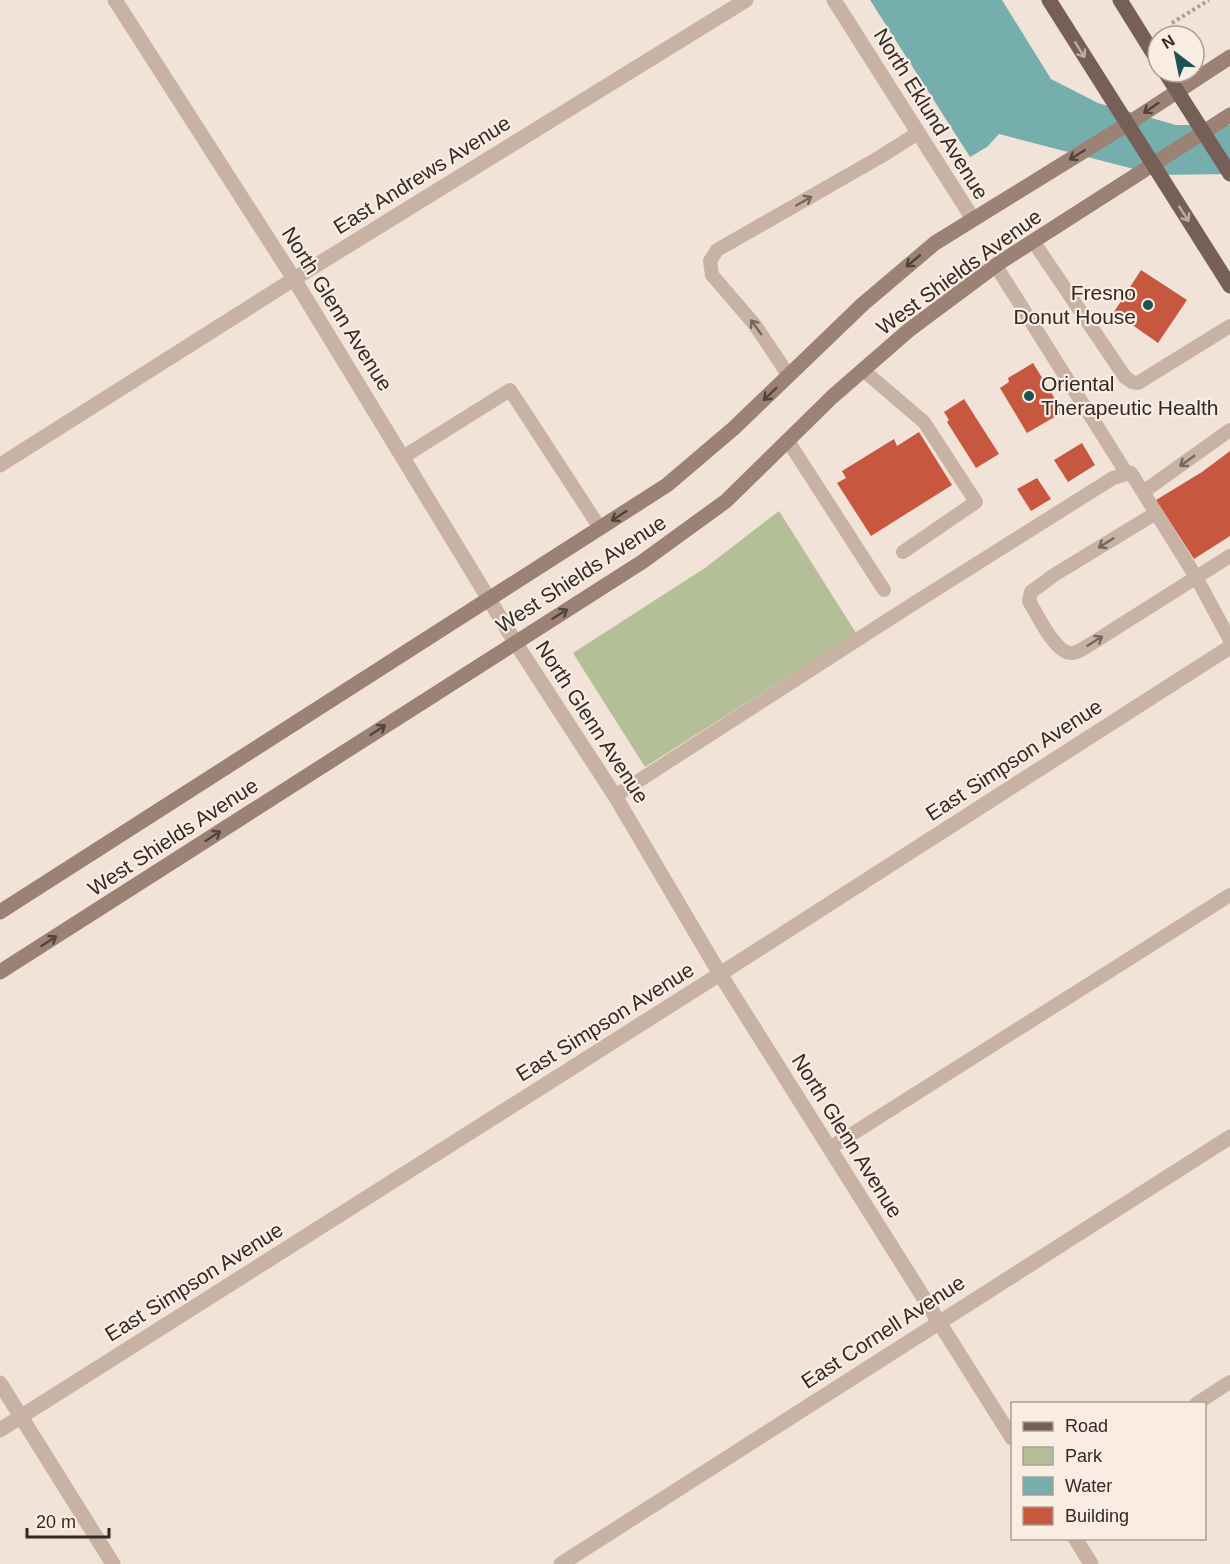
<svg xmlns="http://www.w3.org/2000/svg" width="1230" height="1564" viewBox="0 0 1230 1564" font-family="Helvetica,sans-serif">
	<rect width="100%" height="100%" fill="#f1e3d7"/>
	<path fill="#b4bf97" d="M779,511L856,633L645,767L573,653L705,568Z"/>
	<path fill="#76aead" d="M870,0H1002L1051,79L1098,103L1176,125H1230V174L1157,175L999,134L987,147L970,157Z"/>
	<path fill="#c7583f" d="M1141,270L1187,300L1158,343L1114,312Z
		M1033,363L1063,412L1027,433L1000,388L1009,382L1008,378Z
		M964,399L999,454L976,468L947,422L949,420L944,412Z
		M919,432L952,485L871,536L837,483L846,478L842,471L894,439L897,446Z
		M1082,443L1095,465L1068,482L1054,460Z
		M1230,451V536L1194,559L1156,500L1202,472Z
		M1037,478L1051,499L1031,511L1017,489Z"/>
	<g fill="none" stroke-linecap="round" stroke-linejoin="round">
		<path stroke="#b49c8d" stroke-width="4" stroke-dasharray="3 3" stroke-linecap="butt" d="M1172,23L1209,0"/>
		<path stroke="#c8b2a3" stroke-width="14" d="M1033,241L1125,377L1132,382L1138,383L1230,326
			M996,266L1127,474
			M863,370L924,422L976,502L903,552
			M789,376L755,325L712,275L710,261L717,250L880,157L918,133
			M788,441L884,590
			M403,457L510,390L600,528
			M1143,492L1230,430
			M1156,513L1054,575L1031,592L1029,601C1037,614 1055,654 1072,653C1077,653 1082,649 1086,647L1230,556
			M615,796L905,609L1113,478L1131,473L1196,577L1230,640
			M830,1148L1230,895
			M1196,1404L1230,1382"/>
		<path stroke="#c8b2a3" stroke-width="15" d="M115,0L294,279L515,642L615,796L720,974L1012,1438
			M834,0L973,219
			M0,465L294,279L746,0
			M0,1383L113,1564
			M0,1430L720,974L1230,647
			M1075,1538L1091,1564
			M561,1564L1230,1137"/>
		<path stroke="#9c8175" stroke-width="15" d="M0,912L667,485L734,428L863,304L935,243L1126,125L1230,57
			M0,972L642,562L726,501L832,397L909,330L999,263L1230,115"/>
		<path stroke="#765f56" stroke-width="15" d="M1049,0L1230,286
			M1120,0L1158,61
			M1165,72L1230,174"/>
	</g>
	<defs><path id="oneway-shaft" d="M-6 0H5M1.5-3L5.5 0L1.5 3" fill="none" stroke-width="1.6" stroke-linecap="round" stroke-linejoin="round" transform="scale(1.5)"/></defs>
	<g stroke="#beada4">
		<use href="#oneway-shaft" transform="translate(1080 50) rotate(58)"/>
		<use href="#oneway-shaft" transform="translate(1184 214) rotate(57)"/>
	</g>
	<g stroke="#52433d">
		<use href="#oneway-shaft" transform="translate(1151 108) rotate(146)"/>
		<use href="#oneway-shaft" transform="translate(1077 155) rotate(148)"/>
		<use href="#oneway-shaft" transform="translate(913 261) rotate(140)"/>
		<use href="#oneway-shaft" transform="translate(770 394) rotate(136)"/>
		<use href="#oneway-shaft" transform="translate(619 516) rotate(147)"/>
		<use href="#oneway-shaft" transform="translate(560 614) rotate(-32)"/>
		<use href="#oneway-shaft" transform="translate(378 730) rotate(-33)"/>
		<use href="#oneway-shaft" transform="translate(213 836) rotate(-33)"/>
		<use href="#oneway-shaft" transform="translate(49 941) rotate(-33)"/>
	</g>
	<g stroke="#76675e">
		<use href="#oneway-shaft" transform="translate(804 201) rotate(-30)"/>
		<use href="#oneway-shaft" transform="translate(756 327) rotate(-126)"/>
		<use href="#oneway-shaft" transform="translate(1187 461) rotate(144)"/>
		<use href="#oneway-shaft" transform="translate(1106 543) rotate(148)"/>
		<use href="#oneway-shaft" transform="translate(1095 641) rotate(-32)"/>
	</g>
	<g fill="#1b5455" stroke="#f9ede3" stroke-width="2">
		<circle cx="1148" cy="305" r="6"/>
		<circle cx="1029" cy="396" r="6"/>
	</g>
	<g text-anchor="middle" stroke-width="4.5" stroke-linejoin="round" paint-order="stroke">
		<g font-size="21" fill="#332925" stroke="#f9ede3">
			<text transform="translate(931 114) rotate(58)" y="7">North Eklund Avenue</text>
			<text transform="translate(422 175) rotate(-32)" y="7">East Andrews Avenue</text>
			<text transform="translate(959 272) rotate(-36)" y="7">West Shields Avenue</text>
			<text transform="translate(337 309) rotate(58)" y="7">North Glenn Avenue</text>
			<text transform="translate(581 574) rotate(-33)" y="7">West Shields Avenue</text>
			<text transform="translate(592 722) rotate(57)" y="7">North Glenn Avenue</text>
			<text transform="translate(1014 760) rotate(-33)" y="7">East Simpson Avenue</text>
			<text transform="translate(173 837) rotate(-33)" y="7">West Shields Avenue</text>
			<text transform="translate(605 1022) rotate(-32)" y="7">East Simpson Avenue</text>
			<text transform="translate(847 1136) rotate(58)" y="7">North Glenn Avenue</text>
			<text transform="translate(194 1282) rotate(-32)" y="7">East Simpson Avenue</text>
			<text transform="translate(883 1332) rotate(-33)" y="7">East Cornell Avenue</text>
		</g>
		<g font-size="21" fill="#332925" stroke="#f9ede3" text-anchor="end">
			<text x="1136" y="300">Fresno<tspan x="1136" dy="24">Donut House</tspan></text>
			<text x="1041" y="391" text-anchor="start">Oriental<tspan x="1041" dy="24">Therapeutic Health</tspan></text>
		</g>
	</g>
	<rect x="1011" y="1402" width="195" height="138" fill="#f9ede3" stroke="#aa9f97" stroke-width="1.5"/>
	<rect x="1023" y="1422" width="30" height="9" fill="#765f56" stroke="#aa9f97" stroke-width="1.5"/>
	<text x="1065" y="1432" font-size="18" fill="#332925">Road</text>
	<rect x="1023" y="1447" width="30" height="18" fill="#b4bf97" stroke="#aa9f97" stroke-width="1.5"/>
	<text x="1065" y="1462" font-size="18" fill="#332925">Park</text>
	<rect x="1023" y="1477" width="30" height="18" fill="#76aead" stroke="#aa9f97" stroke-width="1.5"/>
	<text x="1065" y="1492" font-size="18" fill="#332925">Water</text>
	<rect x="1023" y="1507" width="30" height="18" fill="#c7583f" stroke="#aa9f97" stroke-width="1.5"/>
	<text x="1065" y="1522" font-size="18" fill="#332925">Building</text>
	<g transform="translate(1176 54) rotate(328)"><circle r="28" fill="#f9ede3" stroke="#aa9f97" stroke-width="1.5"/>
	<path d="M0-4.5L10 22L0 15L-10 22Z" fill="#1b5455"/>
	<text y="-9" font-size="16" font-weight="bold" text-anchor="middle" fill="#332925">N</text>
	</g>
	<path d="M27 1528v9h82v-9" fill="none" stroke="#332925" stroke-width="3"/>
	<text x="36" y="1528" font-size="18" fill="#332925" stroke="#f9ede3" stroke-width="4.5" paint-order="stroke">20 m</text>
</svg>
